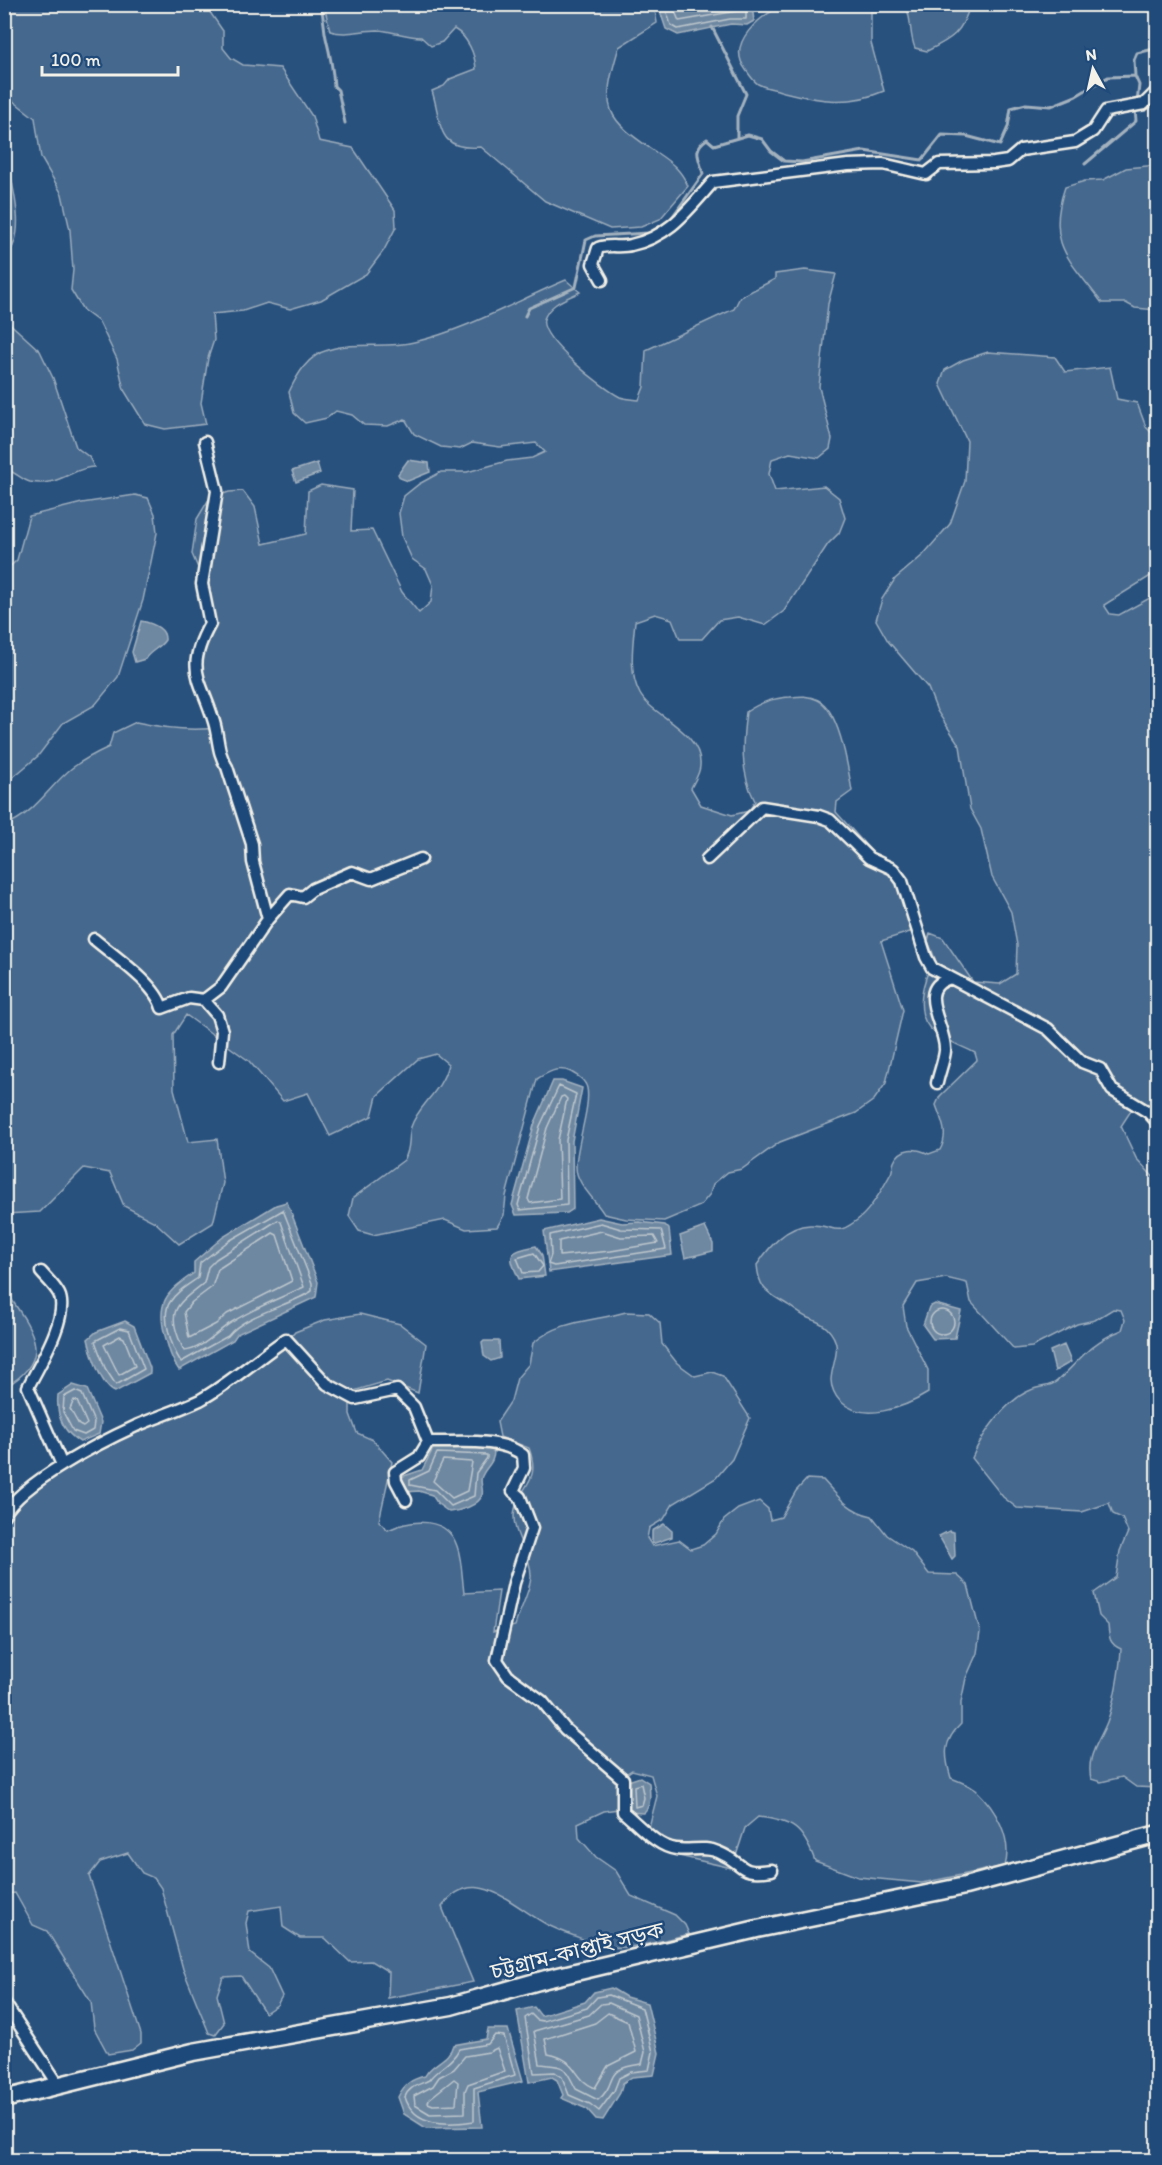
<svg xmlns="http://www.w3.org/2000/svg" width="1162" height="2165" viewBox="0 0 1162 2165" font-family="Itim,'Noto Sans Bengali',sans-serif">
	<rect width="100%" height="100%" fill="#28517e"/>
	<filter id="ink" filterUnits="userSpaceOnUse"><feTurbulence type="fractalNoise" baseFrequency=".0167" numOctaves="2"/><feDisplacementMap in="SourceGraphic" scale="12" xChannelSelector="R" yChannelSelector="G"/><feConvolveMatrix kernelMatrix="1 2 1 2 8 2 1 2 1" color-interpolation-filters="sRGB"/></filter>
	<g filter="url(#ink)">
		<path fill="#45688e" stroke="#9cacbb" stroke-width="1.5" d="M5,4L205,5L223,31V48L231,58L243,65L280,68L312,116L319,141L353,148L395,210L396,227L384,250L366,274L321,300L290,309L267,303L243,311L212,314L214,340L208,358L201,403L206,424L165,429L145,424L124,390L117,359L99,322L83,310L71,290L73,270L70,230L62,194L41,158L35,118L8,97L5,98Z
			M324,5H654L657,23L619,47C600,110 604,117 657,153C672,163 681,170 688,186L660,219L641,227L610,229L545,201L481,147C435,151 443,125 432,91L444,86L450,79L476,69C475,54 468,37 454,29L442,42L431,46L421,37C406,37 392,31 378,30C361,30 346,36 330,31Z
			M784,5L969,4L970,5C962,33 952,39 927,51L915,48C909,34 912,19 906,7L871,12V43L884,91C850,106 819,101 784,92C776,89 765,88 758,84C753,81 749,74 746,70C725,43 761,15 784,5Z
			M4,141C7,148 6,156 8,164C13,188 28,238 5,256Z
			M1157,165V310L1135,308L1126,303H1102C1071,261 1045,245 1065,187L1085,181L1103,180L1126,168Z
			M805,270L836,274L828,304L819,387L832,439L830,449L819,458L790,453L772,459L769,474L775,491L824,486L839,498L845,518L839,533L828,544L784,611L765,625L738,617L719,620L702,639H680L672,619L655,614L635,621C633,644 628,672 640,694C651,715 703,732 700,766C700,773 694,782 691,788L701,805L732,815L749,811L755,801C740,773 742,742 746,712C761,702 773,698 790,697C800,696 808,695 818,700C840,711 848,768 852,791L837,802L836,812L900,883L913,931L881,941L903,1010L886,1083L874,1100L856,1113L780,1142L742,1169L728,1172L713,1184L710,1194L700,1206L664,1221L626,1219L604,1214C596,1200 576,1184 576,1167C576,1146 591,1106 587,1088C585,1080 578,1076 571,1072C558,1066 548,1072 537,1079L506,1196L504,1215L497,1227L466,1229L445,1220L373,1235L359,1231L349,1216L353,1198L404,1160C411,1149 408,1138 411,1127C418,1105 442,1092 448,1064L436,1054L418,1059L377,1096L372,1116L330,1136L308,1093L283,1101L249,1061L186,1015L173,1035L174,1089L188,1142L217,1139L223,1183L213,1223L179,1244L155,1222L124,1206L110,1173L84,1168L40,1212L5,1214V825C33,816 50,785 72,768C84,759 96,753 109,747L113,733L136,722C163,728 194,732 222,727L200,676L202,645L214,624L207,589L192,554L197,519L209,499L229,492L243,491L255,507L263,544L306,534L308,491L321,485L353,490L351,531L372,530L402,592L419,613L431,602L433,585L426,569L412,559L402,537L399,513L404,496L419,484L441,472H467L507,461L532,458L545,452L536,443L500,447L472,443L460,449L441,447L414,434L405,419L388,426L364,425L352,415L336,411L327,418L305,423L294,413L289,392C297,375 308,355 328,350C356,341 386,349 414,342C467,330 516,301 566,280L580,292C566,299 550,303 544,319C538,338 604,389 620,397C626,399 633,399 639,400L644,387L646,350L734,309L740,297L775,279V274Z
			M5,319L40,351L53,378L76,447L89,457L94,467C73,467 58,488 30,482C22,480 14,471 5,469Z
			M988,352L1055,357L1065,372L1110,367L1117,399L1137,403L1146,427L1158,439L1157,572L1104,605L1110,614L1119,615L1157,594V1117L1138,1100L1121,1126L1136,1158L1157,1181V1788L1136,1787L1122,1777L1101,1782L1091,1779C1086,1756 1099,1742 1107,1722C1114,1704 1120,1669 1121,1649C1109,1644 1109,1637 1108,1625L1099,1616L1094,1593L1116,1577L1120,1551L1128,1532L1122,1518L1113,1514L1109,1503L1082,1512L1017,1508L1003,1497L972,1458C982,1434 1006,1400 1031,1390C1040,1386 1051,1387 1057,1381C1083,1358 1087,1344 1122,1330L1125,1320L1121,1310L1113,1309L1095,1320L1077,1324L1032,1347L1014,1349L971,1302L967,1283L946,1278L917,1283L903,1306L906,1326L928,1370V1393C904,1408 863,1423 840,1401C835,1396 831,1387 831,1380C832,1360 845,1347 827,1328C821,1322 815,1321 808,1318C801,1315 795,1310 788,1305C769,1293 759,1291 757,1265C769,1247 786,1226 810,1225C837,1224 833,1240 861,1217C872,1207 883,1188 890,1175C893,1171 892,1167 894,1162C901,1146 916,1148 929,1154L940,1150C949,1134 942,1122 936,1105L940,1096L977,1060L975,1053C962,1046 946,1041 934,1032C912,1015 923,978 935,959L928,941L930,933L943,938L973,982L1000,984L1016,974L1017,945L1011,912L992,877L981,829L970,809L960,746L937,711L928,688L888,641L876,620L882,599L895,579L923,555L950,524L965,481L967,441L940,384L945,370L963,360Z
			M135,495L148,498L155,514L157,533L143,600L118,677L95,705L63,723L38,756L5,784V571L17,560L29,516L82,503Z
			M5,1290C31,1328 57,1357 5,1387Z
			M626,1312L649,1313L660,1323L662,1344L677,1363L695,1376L712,1372L723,1376L750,1418L732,1459L716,1478L673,1504L664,1519L649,1528L647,1538L652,1546L679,1540L691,1549L703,1545L716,1534L724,1520L738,1509L759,1501L768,1509L770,1520L781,1517L796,1491L807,1479L823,1480C837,1496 850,1512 872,1516L887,1535L912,1552L929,1574L957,1575L968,1585L980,1632L977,1653L966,1678L961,1702V1724C943,1741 944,1755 951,1778C959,1781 969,1785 976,1790C995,1808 1013,1838 1005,1866L922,1883L858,1877L815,1861C803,1828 793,1821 758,1817L745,1828L732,1868L679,1856L646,1839L657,1796L651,1775L632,1770C617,1778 618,1794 618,1809L604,1811L578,1823L579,1838L596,1857L616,1871L631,1896L675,1915L685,1925L689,1934C667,1939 633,1950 611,1947C599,1946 557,1930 546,1924C514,1907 474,1862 442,1907L473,1982L388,1998L389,1972L371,1961L350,1962L325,1938H300L283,1927L281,1906L249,1911L246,1923L250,1953L269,1968L282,1996L277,2005L265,2013L241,1976L223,1977L217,1995L224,2023L215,2035L209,2033L183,1969L161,1888L154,1878L142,1873L128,1853L100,1862L89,1876L141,2034V2043L132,2050L108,2054L94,2028L91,2002L47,1931L33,1925L15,1893L5,1894V1523C43,1470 103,1450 159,1421C200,1398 240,1372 281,1348L295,1332L325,1320L360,1314L400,1324L426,1344L418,1393L387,1381L350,1392V1414L357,1433L373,1440L392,1462L379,1521L388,1530C411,1519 447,1516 457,1546C462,1560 462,1578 464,1593L499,1591L493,1632L515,1626C519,1611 530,1592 531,1577C532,1554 509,1532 515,1509C522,1483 541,1482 529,1448L500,1437L497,1422L511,1401L517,1378L529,1364L533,1343C562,1319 591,1322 626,1312Z"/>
		<path fill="#6e88a2" stroke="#a4b2be" stroke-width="1.5" d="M658,5H752L754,21L747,25L731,24L678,35L666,29Z
			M408,460L429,463L430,472L408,481L400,478L398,474Z
			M317,463L320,473L296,482L292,471Z
			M141,621C151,623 166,628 165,640C160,648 151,650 145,659L135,662L132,652Z
			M553,1081H562L582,1088L572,1141L573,1209L567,1213L516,1215L512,1205L534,1125Z
			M287,1202L318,1282L316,1297L237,1334L233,1340L179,1370C172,1361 169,1350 166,1339C155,1303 166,1292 194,1273V1262L223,1237L276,1205Z
			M599,1218L622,1223L639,1222L665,1225L669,1229L672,1255L549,1272L544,1231Z
			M705,1227L713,1244V1251L685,1258L680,1236Z
			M536,1246L542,1255L545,1276L519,1279C507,1253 508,1252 536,1246Z
			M935,1304L961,1311L955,1338L933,1339L923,1325L929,1307Z
			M125,1321L134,1326L150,1368V1373L115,1392C101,1386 91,1354 88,1339L96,1332Z
			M484,1341H499L500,1358L491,1361L484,1356L482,1343Z
			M1064,1345L1071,1362L1055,1371L1050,1351Z
			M73,1385L87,1389L101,1422L99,1434L80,1442C62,1431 56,1415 58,1395Z
			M434,1447L488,1448L494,1451C494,1464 486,1466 482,1476C479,1482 484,1489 482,1495C479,1506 459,1511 449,1512L438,1504L432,1495L419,1491L406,1492L401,1477L422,1470Z
			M664,1524L672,1531V1537L652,1544V1531Z
			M949,1531L954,1532L955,1556L952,1559L939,1536Z
			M640,1777L649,1783C650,1794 652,1806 643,1813L628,1812V1781Z
			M611,1988L626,1997L647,2003L659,2053L654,2075L632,2077L623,2083L620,2093L603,2120L596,2119L587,2109L561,2098L563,2095L557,2080L552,2077L529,2082L517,2011L534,2007L541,2016L585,2002L594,1992Z
			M488,2029H508L523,2081L478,2092L482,2127L426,2128L404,2114L398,2097C404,2084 412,2079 425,2076C432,2062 449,2061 453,2045L486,2039Z"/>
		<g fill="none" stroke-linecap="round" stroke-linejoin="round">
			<path stroke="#bec7cc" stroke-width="1.5" d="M664,4L671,25L678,29L730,19H746V4
				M672,4L679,21L737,11L739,4
				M559,1086L576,1094L566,1140L567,1205L520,1210L518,1205L540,1126Z
				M564,1096L567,1099L558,1140L560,1199L530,1203L528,1199L547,1128L561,1097Z
				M283,1210L312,1283V1291C289,1306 245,1314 228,1336L181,1362C173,1350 160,1316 170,1302C177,1291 188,1285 198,1278L200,1263L227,1242Z
				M278,1220L281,1222L304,1287C280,1298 254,1308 232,1322C217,1331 202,1350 184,1351C166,1311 173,1307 204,1283L208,1267L216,1259Z
				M601,1223L621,1229L661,1230L666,1249L554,1266L548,1264L551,1255L550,1235Z
				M602,1231L621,1237L654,1236L658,1243L611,1251L559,1256V1241Z
				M273,1233L277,1235L292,1281L227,1314L216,1324L189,1338L184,1312L192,1302L212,1287L218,1269Z
				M534,1253L543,1266L538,1272L523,1273L517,1258Z
				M930 1322a12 12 0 1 1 24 0a12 12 0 1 1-24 0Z
				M120,1328L129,1330L144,1369L116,1385L105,1368L95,1341Z
				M120,1336L124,1338L135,1366L119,1375L104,1345Z
				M75,1391L82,1394L94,1422L93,1430L84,1435L73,1431L63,1412L64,1397Z
				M74,1400L77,1401L87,1424L83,1427L79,1425L70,1409Z
				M437,1453L487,1455V1458L476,1473L474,1496L451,1506L435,1490L410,1485V1480L429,1471Z
				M443,1460L472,1462L467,1491L452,1498L433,1481Z
				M641,1784L644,1798L642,1805L635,1807L634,1786Z
				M609,1995L642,2008L653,2052L649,2070L631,2072L619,2078L614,2091L599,2111L590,2104L569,2095L562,2077L555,2072L534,2073L525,2018L531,2014L537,2020L543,2021L587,2008L597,1997Z
				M609,2003L636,2015L645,2052L642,2064C600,2069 620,2082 598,2100L576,2089C563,2064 567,2067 540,2064L534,2031L589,2015L601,2004Z
				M608,2013L628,2022L636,2052L608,2066L595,2088C571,2078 580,2060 548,2054L545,2039L595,2023Z
				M495,2035L504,2036L515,2075L474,2088V2121C448,2125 414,2127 405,2097C409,2086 419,2085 429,2080C437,2068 452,2064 459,2049L488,2044Z
				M497,2048L505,2071L468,2084L465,2091V2113L430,2114L415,2105L414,2096L433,2086L439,2077L454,2069L465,2056L489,2052Z
				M454,2079L458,2082L456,2104L433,2105L428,2103L429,2099Z"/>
			<path stroke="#a4b2be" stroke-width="3" d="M320,4C325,19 323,25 326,38C330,54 333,69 334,86L338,90L345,123
				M712,27L746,94L737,116V137
				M1135,76L1139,85L1137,103
				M1085,164L1136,121L1135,109
				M525,316L529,308L576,287L586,240L595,236L649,233L670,220L703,174C700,158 691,150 707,139L714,145L748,135L762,139L771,151L784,161L802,162L864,151L922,160L942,135L966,136L1000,145L1008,127L1011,108L1026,104L1051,106L1076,96L1108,77L1135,76L1134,60L1137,53L1158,48"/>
			<defs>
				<path id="street" d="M602,280L593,264L598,248C609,244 620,248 631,245C669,237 688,210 713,182L848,165L883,164L926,174L939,164L994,163L1008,161L1021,150L1075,142L1093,131L1106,111L1144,104L1158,90
					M707,859L762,807L819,816L830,820L869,858L893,869L902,881L926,957L932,968L951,978
					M268,919L290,894L303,897L313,889L352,872L371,879L421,859
					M94,939C114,956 156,984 162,1008L189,998L204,1000L217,1015L222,1031L219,1062
					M204,1000L221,987L268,919L253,862L252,844L227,767C217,753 219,738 214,722C201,678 184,671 210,624L202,584L217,491L205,442
					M937,1083C939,1073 944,1061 945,1051C947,1027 913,988 951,978L1048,1029L1082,1062L1100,1069L1112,1090L1148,1112L1158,1123
					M41,1272C47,1279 55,1286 59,1294C70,1316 38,1367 28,1387L62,1465
					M406,1500L396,1481L395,1472L419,1457L428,1442C457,1443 500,1437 523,1455L524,1468L513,1491L520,1497L532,1528L514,1583L497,1660L508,1676L542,1701L565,1729L623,1779V1812C638,1824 657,1847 676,1849C690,1851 705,1846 718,1852C747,1864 736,1875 772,1870
					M4,1515C22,1482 101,1442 136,1426C157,1417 179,1410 200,1400C229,1384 258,1358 286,1339L327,1384L355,1399L397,1390L414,1407L428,1442
					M4,2002L58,2084"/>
				<path id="primary" d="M4,2099L193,2052L451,2006L546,1979L757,1929L965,1886L1158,1834"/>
			</defs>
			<use href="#street" stroke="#f4f1e8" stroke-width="15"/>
			<use href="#primary" stroke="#f4f1e8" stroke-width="21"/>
			<use href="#street" stroke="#1f4a7a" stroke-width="10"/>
			<use href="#primary" stroke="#1f4a7a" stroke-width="16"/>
		</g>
	</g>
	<g text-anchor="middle" stroke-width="5" stroke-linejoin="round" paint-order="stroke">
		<g font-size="22" fill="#f4f1e8" stroke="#1f4a7a">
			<text transform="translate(577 1950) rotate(-14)" y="8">চট্টগ্রাম-কাপ্তাই সড়ক</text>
		</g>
	</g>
	<rect width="1162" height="2165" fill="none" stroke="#1f4a7a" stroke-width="24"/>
	<rect x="12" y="12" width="1138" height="2141" fill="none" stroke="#f4f1e8" stroke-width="2" filter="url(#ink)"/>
	<g transform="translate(1093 69) rotate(352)" stroke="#1f4a7a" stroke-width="4.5" paint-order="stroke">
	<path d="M0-4.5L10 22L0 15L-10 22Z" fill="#f4f1e8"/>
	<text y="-9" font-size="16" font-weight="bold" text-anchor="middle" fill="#f4f1e8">N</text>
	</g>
	<path d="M42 66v9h136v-9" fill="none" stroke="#f4f1e8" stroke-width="3"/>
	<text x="51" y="66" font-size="18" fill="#f4f1e8" stroke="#1f4a7a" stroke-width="4.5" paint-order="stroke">100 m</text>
</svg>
